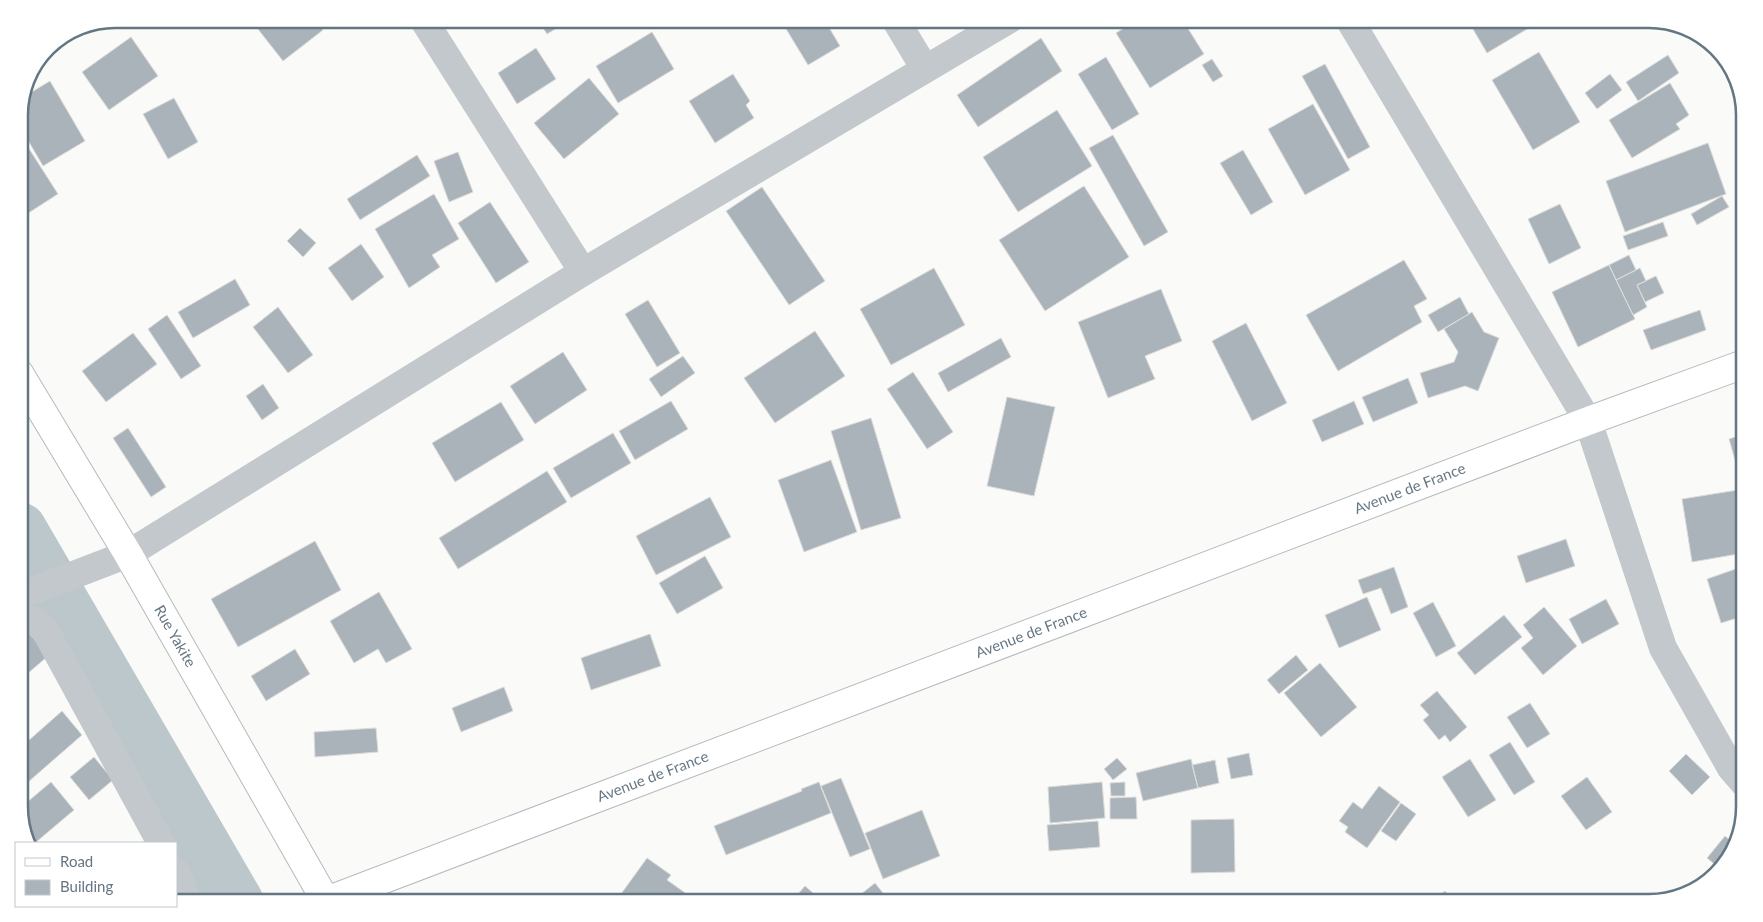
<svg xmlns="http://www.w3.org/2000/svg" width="1763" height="922" viewBox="0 0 1763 922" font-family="Lato,sans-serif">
	<rect width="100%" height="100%" fill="#fafaf8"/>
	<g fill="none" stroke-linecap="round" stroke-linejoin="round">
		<path stroke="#bbc7cb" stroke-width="56" d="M19,530L236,903"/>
	</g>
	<path fill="#aab3b9" stroke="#dcdcda" d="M250,19H314L323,30L283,61Z
		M537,19H564L567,22L547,34Z
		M780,19H824L840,46L808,65Z
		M1138,19H1182L1204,54L1150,88L1116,33Z
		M1467,19H1544L1487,53Z
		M652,32L674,69L618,103L596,66Z
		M131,37L158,76L109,110L82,72Z
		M1041,38L1062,71L978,127L957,95Z
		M536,48L556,79L517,104L498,73Z
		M1539,52L1580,122L1533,150L1492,80Z
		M1668,55L1679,73L1638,101L1626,82Z
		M1106,57L1139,114L1112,130L1078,74Z
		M1212,59L1223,76L1213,82L1202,65Z
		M1325,64L1370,147L1348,159L1302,76Z
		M733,74L750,101L746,105L754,118L715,143L689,101Z
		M1610,74L1622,90L1597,109L1585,93Z
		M589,78L619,114L564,159L534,123Z
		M50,81L85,141L43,166L19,125V108L25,96Z
		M1670,83L1689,115L1676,124L1680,129L1632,158L1609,120Z
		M174,98L198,142L168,159L143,114Z
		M1313,104L1350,170L1305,195L1268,129Z
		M1057,110L1092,166L1018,212L983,157Z
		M19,133L58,194L19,219Z
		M1113,135L1168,232L1144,246L1089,148Z
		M1708,143L1726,194L1625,232L1606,181Z
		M1243,150L1273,202L1251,215L1220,163Z
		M458,152L473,192L449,202L434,161Z
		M417,155L430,176L360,220L347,199Z
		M1084,186L1129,257L1045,311L999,240Z
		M762,187L825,281L789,305L726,211Z
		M434,194L459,239L432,255L440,267L409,288L375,229Z
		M1722,196L1729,207L1697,225L1691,214Z
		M490,202L529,262L496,283L458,223Z
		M1560,204L1581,248L1549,264L1528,219Z
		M1663,222L1668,236L1628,250L1623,236Z
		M300,228L316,243L303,257L287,241Z
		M361,244L384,277L352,301L328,268Z
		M1629,255L1636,270L1616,280L1609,265Z
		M1404,260L1427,299L1414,306L1422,322L1338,371L1306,315Z
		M1609,265L1635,319L1578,347L1552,292Z
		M934,268L965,325L891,365L860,309Z
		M1640,268L1646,281L1637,285L1647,307L1633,315L1616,280Z
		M1656,276L1664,293L1645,302L1637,285Z
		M235,279L250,305L193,338L178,312Z
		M1161,289L1182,341L1145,356L1155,379L1108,398L1078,322Z
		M1460,297L1469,314L1438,332L1428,315Z
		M648,300L680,353L657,367L625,314Z
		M278,307L313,355L288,373L253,327Z
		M1700,310L1706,330L1651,350L1643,330Z
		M1472,312L1484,332L1499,338L1478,391L1465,386L1428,398L1420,373L1454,362L1458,352L1444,329Z
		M167,315L201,366L181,379L148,329Z
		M1246,323L1287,403L1252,421L1212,341Z
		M815,331L845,376L775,423L744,378Z
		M133,333L157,364L106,402L82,371Z
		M1001,338L1011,357L948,392L938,373Z
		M563,352L587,390L535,424L510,386Z
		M683,356L695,373L661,397L649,379Z
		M913,372L953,432L927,449L887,389Z
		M1408,378L1418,403L1373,422L1362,397Z
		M263,384L279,408L262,420L246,396Z
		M1007,397L1055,407L1034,496L987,486Z
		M671,401L688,429L635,460L619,431Z
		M1354,401L1364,424L1322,442L1312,420Z
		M501,402L524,440L455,482L432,443Z
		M871,418L901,518L861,530L831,431Z
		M128,428L166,487L151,497L113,438Z
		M613,433L631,463L571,498L553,468Z
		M1744,434V461L1736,464L1729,439Z
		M831,460L857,532L804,552L778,480Z
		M547,471L567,502L458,569L439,538Z
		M1744,489V553L1692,562L1682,499Z
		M710,497L731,537L656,575L636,536Z
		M1566,539L1575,566L1526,583L1517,556Z
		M315,541L341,590L238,647L211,599Z
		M705,556L723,588L677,614L659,583Z
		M1744,566V616L1721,623L1707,579Z
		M1394,567L1408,607L1391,614L1381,588L1363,594L1358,580Z
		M379,592L412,649L386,663L378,649L354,663L330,621Z
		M1367,597L1381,630L1339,648L1325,615Z
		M1606,599L1619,624L1582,644L1569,619Z
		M1433,602L1456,646L1436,657L1413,613Z
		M1544,607L1577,646L1543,675L1521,648L1533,638L1523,625Z
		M1504,615L1522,637L1475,675L1457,653Z
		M26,629L48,656L19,681V635Z
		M650,634L661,666L591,690L581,658Z
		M295,649L310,674L266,701L251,676Z
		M1296,655L1308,670L1279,694L1267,680Z
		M1320,663L1357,707L1321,737L1284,693Z
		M504,687L513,711L461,732L452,708Z
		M1437,691L1467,727L1450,742L1445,735L1439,740L1423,720L1429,715L1420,705Z
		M1530,703L1550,734L1527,748L1507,717Z
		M62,711L82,735L19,790V749Z
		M376,728L378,752L315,757L314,732Z
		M1510,742L1535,782L1514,795L1489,755Z
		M1249,753L1253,775L1231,779L1227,758Z
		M1686,754L1710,777L1692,795L1669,771Z
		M94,757L113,780L89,800L70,777Z
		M1117,758L1127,769L1113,780L1104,769Z
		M1191,759L1198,788L1143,801L1136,773Z
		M1470,759L1496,800L1468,817L1442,777Z
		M1215,760L1219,783L1198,788L1192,765Z
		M1587,777L1612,812L1586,830L1561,796Z
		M841,778L870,849L850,857L821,786Z
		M51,782L74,810L35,843H29L19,814V809Z
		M819,782L831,813L726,855L714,826L802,791L801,789Z
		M1102,782L1105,818L1050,823L1048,787Z
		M1125,782V796H1111L1110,783Z
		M1379,786L1400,802L1367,848L1345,832L1348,827L1339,821L1353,802L1362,809Z
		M1136,797L1137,819H1110V798Z
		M1401,803L1416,814L1396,841L1381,831Z
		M922,810L940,856L883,879L865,833Z
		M1234,819L1235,872L1191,873V820Z
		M1098,821L1100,847L1049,851L1047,825Z
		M1725,836L1736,845L1734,850L1719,868L1707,858Z
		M647,858L671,875L667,880L691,897L687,903H619L616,901Z
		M875,883L891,903H852L851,902Z
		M805,886L821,900L818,903H790Z
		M1445,891L1455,903H1430Z
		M1280,894L1285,903H1264Z
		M732,895L743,903H725Z
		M1029,897L1051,901L1050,903H1027Z"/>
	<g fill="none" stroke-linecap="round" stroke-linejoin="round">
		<defs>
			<g id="major">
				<path id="s1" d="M19,373L128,554L327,903"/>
				<path id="s2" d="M321,903L1588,421L1744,364"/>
			</g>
		</defs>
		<use href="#major" stroke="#b5babe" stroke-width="30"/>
		<path stroke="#c3c8cc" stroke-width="28" d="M423,19L583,272
			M895,19L925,69
			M1349,19L1588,421L1663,648L1731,768L1744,783
			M19,596L128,554L583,272L1010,19
			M19,618L32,619L45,630L161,843
			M176,872L180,880L187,903"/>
		<use href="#major" stroke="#fff" stroke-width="28"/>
	</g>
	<g text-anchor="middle" stroke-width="5" stroke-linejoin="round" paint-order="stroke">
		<g font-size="15" fill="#657683" stroke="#fff">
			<text dy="5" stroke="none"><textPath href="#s2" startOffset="1165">Avenue de France</textPath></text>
			<text dy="5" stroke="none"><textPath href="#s2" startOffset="760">Avenue de France</textPath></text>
			<text dy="5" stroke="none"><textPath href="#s1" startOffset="306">Rue Yakite</textPath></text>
			<text dy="5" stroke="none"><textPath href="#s2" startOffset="355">Avenue de France</textPath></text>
		</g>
	</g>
	<path d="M0 0H1763V922H0ZM115 28H1649A87 87 0 0 1 1736 115V807A87 87 0 0 1 1649 894H115A87 87 0 0 1 28 807V115A87 87 0 0 1 115 28Z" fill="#fff" fill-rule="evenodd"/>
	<path fill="none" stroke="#657683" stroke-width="2.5" d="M115 28H1649A87 87 0 0 1 1736 115V807A87 87 0 0 1 1649 894H115A87 87 0 0 1 28 807V115A87 87 0 0 1 115 28Z"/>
	<rect x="15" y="842" width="162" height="65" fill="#ffffff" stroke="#c1c8cd"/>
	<rect x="25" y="858" width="25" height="8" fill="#ffffff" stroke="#c1c8cd"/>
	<text x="60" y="867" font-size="15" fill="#657683">Road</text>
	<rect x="25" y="880" width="25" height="15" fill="#aab3b9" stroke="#c1c8cd"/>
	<text x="60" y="892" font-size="15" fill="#657683">Building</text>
</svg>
